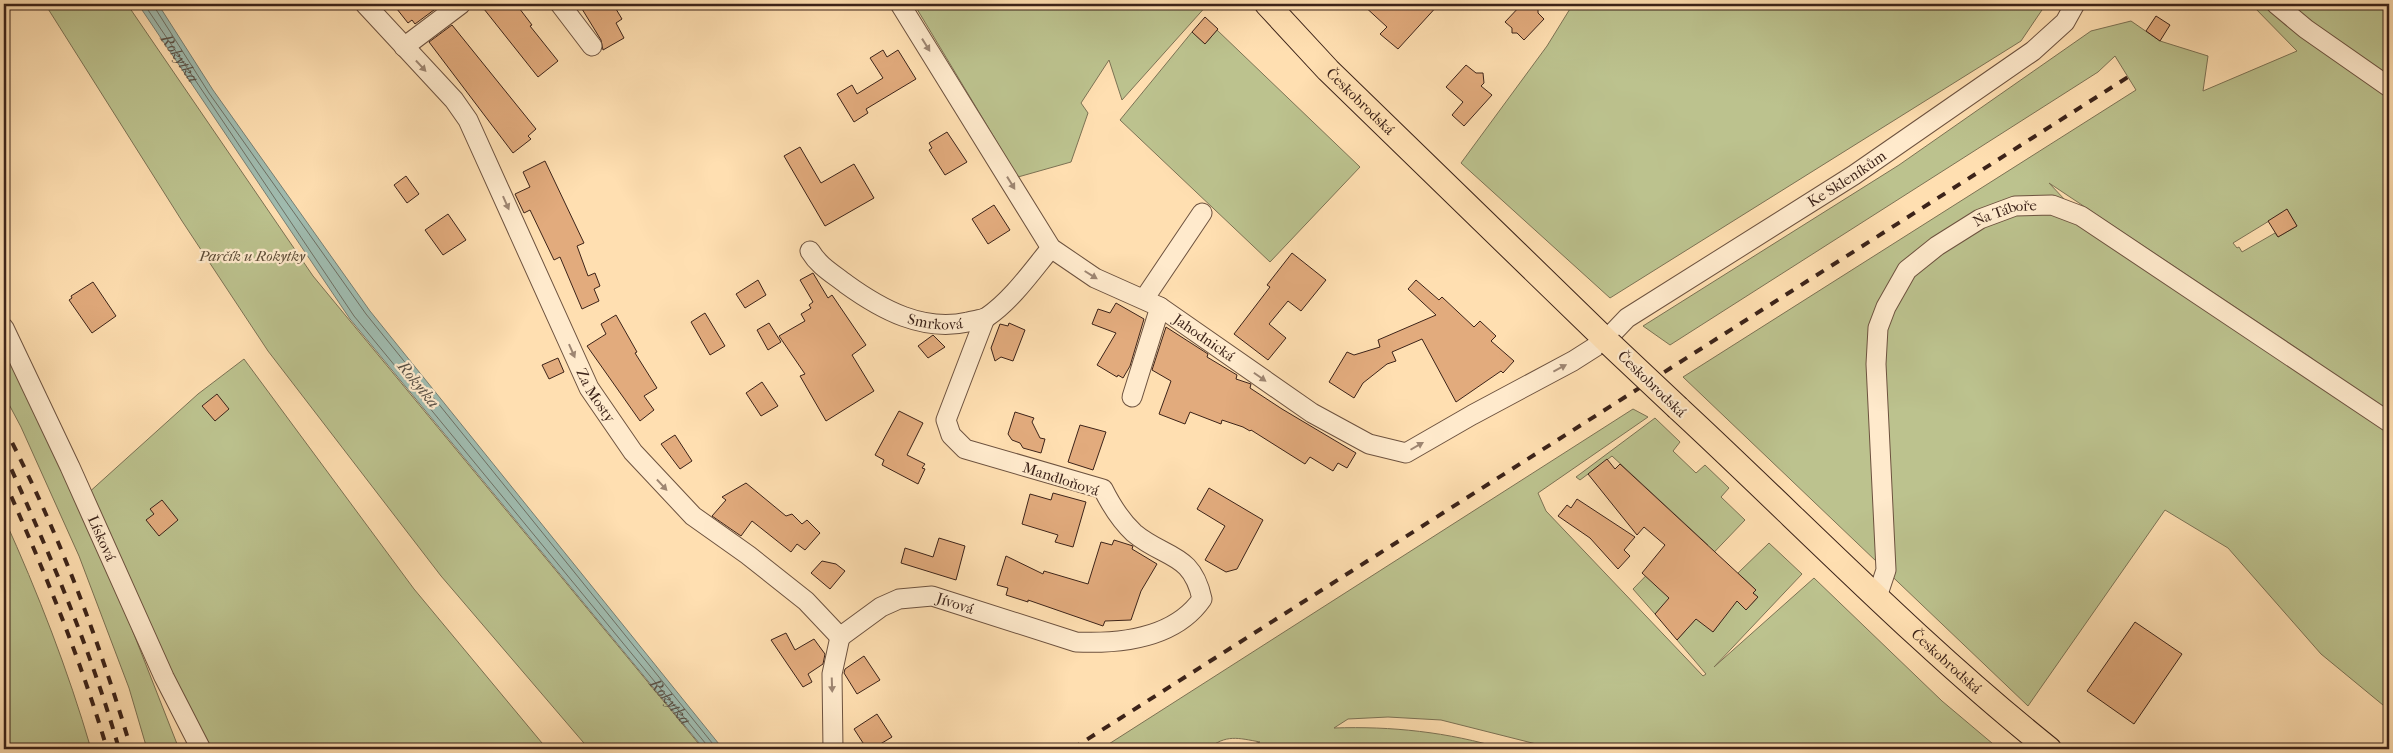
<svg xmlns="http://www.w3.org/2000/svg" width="2393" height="753" viewBox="0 0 2393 753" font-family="'IM FELL French Canon',serif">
	<rect width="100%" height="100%" fill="#ffdfb1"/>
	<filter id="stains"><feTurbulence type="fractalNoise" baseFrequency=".004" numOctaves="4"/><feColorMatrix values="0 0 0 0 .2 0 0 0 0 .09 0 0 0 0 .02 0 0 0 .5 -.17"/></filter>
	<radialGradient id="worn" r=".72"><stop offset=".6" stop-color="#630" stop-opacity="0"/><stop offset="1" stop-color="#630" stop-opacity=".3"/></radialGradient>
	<path fill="#bcc28e" stroke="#7c7254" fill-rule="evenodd" d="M45,4H127L313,276L703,749H589L441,576L268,351L182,221Z
		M914,4H1208L1122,100L1109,60L1081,103L1088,113L1071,162L1018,177Z
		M1573,4H2046L2021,41L1610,298L1461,163L1547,46Z
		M2251,4H2389V418L2310,357L2049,183L2066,201L2389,426V710L2321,654L2228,548L2165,510L2028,706L1683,377L2136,90L2115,56L2098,72L1670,345L1643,326L1899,165L2091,31L2131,21L2160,41L2208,56L2203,91L2297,51ZM2287,210L2297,226L2278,237L2275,233L2242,252L2239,247L2237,248L2233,243Z
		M1217,30L1360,167L1270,262L1120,120L1192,32L1205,44Z
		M4,344L117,591L179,749H147L129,688L79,556L21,427L4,395Z
		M244,359L414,589L547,749H207L86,495L198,394Z
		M1633,409L1648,417L1538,493L1546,511L1703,676L1706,674L1677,640L1703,611L1713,632L1719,624L1717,621L1737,601L1746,610L1758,597L1753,593L1756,590L1738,573L1769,543L1802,574L1714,667L1814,578L1942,701L1999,749H1556L1441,720L1388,717L1348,719L1334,728C1391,726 1448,732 1504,749H1239L1260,742C1238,738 1226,734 1208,749H1101Z
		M1655,418L1680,442L1673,451L1696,473L1705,465L1729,488L1721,497L1745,520L1655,614L1633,589L1670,551L1708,545L1612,456L1580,480L1576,477Z
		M4,518C38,593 68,670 91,749H4Z"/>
	<path fill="#a0bcb0" stroke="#787f74" d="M138,4H158L213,90L370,311L723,749H704L350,319Z"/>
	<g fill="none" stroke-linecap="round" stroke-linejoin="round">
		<g stroke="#6e7064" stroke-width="1">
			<path id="s1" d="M144,4L354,316L706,744L707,749"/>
			<path d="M154,4L155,8L209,93L366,314L717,749"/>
		</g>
	</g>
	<path fill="#e2ab7d" stroke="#3c2319" d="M393,4H435L438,7L415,24L412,20L408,23Z
		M480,4H516L532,25L530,26L558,61L538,77Z
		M579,4H613L622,19L616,23L624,38L603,50L601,40Z
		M1362,4H1439L1398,49L1380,34L1387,27Z
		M1522,4L1538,6V13L1544,19L1524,40L1517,33H1512V28L1505,22Z
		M2156,16L2170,25L2160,41L2146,31Z
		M1205,17L1218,29L1205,44L1192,32Z
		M452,25L536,129L528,136L531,139L513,153L429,42Z
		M883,50L887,57L898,50L916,79L866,109L868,113L854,122L837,94L852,85L857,94L883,78L870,58Z
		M1466,65L1476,73H1483L1484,83L1481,86L1492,95L1464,126L1452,115L1463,102L1446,87Z
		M947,132L967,162L945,175L929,150L932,148L929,143Z
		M800,147L821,183L854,164L874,198L825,226L784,156Z
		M545,161L584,243L577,246L588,276L595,273L600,286L594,289L599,301L582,309L560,257L554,260L530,210L524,213L515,194L530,187L523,172Z
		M406,176L419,194L407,203L394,185Z
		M994,205L1010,230L988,244L972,219Z
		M2287,209L2297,226L2278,237L2268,221Z
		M448,214L466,240L443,255L425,230Z
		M1292,253L1326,280L1301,311L1288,301L1269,324L1286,338L1268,360L1234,334L1270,287L1267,285Z
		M813,273L828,298L832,295L866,345L852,355L874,391L826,421L800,376L805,374L779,336L805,321L801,314L811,308L809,305L813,302L800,280Z
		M758,280L766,295L745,308L736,294Z
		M1416,280L1439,300L1442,297L1474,327L1480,321L1496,336L1491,341L1514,361L1503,373L1501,371L1456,402L1422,339L1392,352L1396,361L1387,364L1363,383L1354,398L1329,382L1347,352L1354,355L1380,347L1378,340L1436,315L1408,289Z
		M93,282L116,316L92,333L69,300L72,298L71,296Z
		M1116,303L1144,319L1130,366L1123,378L1118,375L1117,377L1097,365L1116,333L1092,324L1098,309L1110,313Z
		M705,313L725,346L710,355L691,322Z
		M616,315L637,352L635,353L657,388L644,396L654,410L640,421L587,346L606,334L601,324Z
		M769,323L781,342L768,350L757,330Z
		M1009,323L1025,330L1013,361L1001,357L995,361L991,348L1000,324L1008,326Z
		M1166,327L1208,354L1207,357L1237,375L1236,379L1251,384L1250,388L1282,409L1356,453L1347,468L1338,463L1333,471L1310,457L1305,464L1251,430L1250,431L1243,427L1222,420L1221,424L1190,412L1185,424L1159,414L1171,381L1152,370Z
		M933,335L945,347L928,358L918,346Z
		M558,358L564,372L549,379L542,365Z
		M762,382L778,406L761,416L746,393Z
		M217,394L229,409L215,421L202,406Z
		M899,411L923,423L907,455L925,464L922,468L925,469L918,484L882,465L884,460L875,455Z
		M1015,412L1034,418L1032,422L1040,438L1045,439L1041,453L1023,448L1020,443L1012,440L1008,434Z
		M1080,425L1106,432L1093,470L1068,462Z
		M675,435L692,461L680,469L661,444Z
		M1607,459L1615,469L1620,464L1756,590L1753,593L1758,597L1746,610L1737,601L1713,632L1696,619L1677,640L1655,614L1669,598L1642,573L1665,545L1644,527L1637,535L1588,474Z
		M746,483L786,516L792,514L802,524L807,520L820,533L805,550L797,544L791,552L752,521L741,536L712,516L726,500L722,497Z
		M1209,488L1263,520L1237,569L1226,572L1205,560L1225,526L1197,509Z
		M1053,493L1086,502L1073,547L1055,542L1058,535L1022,524L1030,494L1051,500Z
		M1577,499L1635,537L1624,550L1630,556L1618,569L1590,538L1558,516L1567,505L1571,508Z
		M162,500L178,520L159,536L146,520L154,514L150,509Z
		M939,538L965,546L956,580L901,563L905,548L933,557Z
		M1114,540L1133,546L1132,549L1157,564L1141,591L1131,620L1105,621L1103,626L1028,600V602L1006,595L1008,588L997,585L1006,556L1043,574L1044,571L1088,584L1101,542L1112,545Z
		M822,561L836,564L845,571L830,589L811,573Z
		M2135,622L2182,654L2134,724L2087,691Z
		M786,633L795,650L814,639L825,654L823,664L808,674L812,682L803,687L771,640Z
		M864,656L880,680L857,694L844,673L845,669Z
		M877,714L892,737L872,749H867L854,729Z"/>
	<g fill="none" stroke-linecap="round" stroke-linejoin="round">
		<defs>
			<g id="minor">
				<path id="s2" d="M365,4L454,100L468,120L589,388L633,452L693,516L748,555L806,601L840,637"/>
				<path d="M560,4L592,46"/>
				<path id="s3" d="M900,4L1051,248L1095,278L1160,307L1312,413L1369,444L1406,453L1472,415L1573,361L1606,340L1627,318L1854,175L2033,51L2065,22L2075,4"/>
				<path d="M2276,4L2306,29L2389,87"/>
				<path d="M404,47L461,4"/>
				<path id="s4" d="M810,251C819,266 832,273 846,284C882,310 923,332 968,322C974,320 982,320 987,317C1012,300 1032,271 1051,248"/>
				<path d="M1144,299L1202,213"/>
				<path id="s5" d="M4,328L70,467L164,677L201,749"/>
				<path d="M1132,397L1160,307"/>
				<path id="s6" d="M1877,597L1886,570L1876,364L1878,328L1886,307L1907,270L1937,246L1980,219L2015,206L2052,205L2081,216L2389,422"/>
				<path id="s7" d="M840,637L881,607L899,599L932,596L1076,642C1120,644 1175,638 1202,599C1192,552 1165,559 1134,533C1120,520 1111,505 1103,489L965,449L951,435L946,420L985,318"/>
				<path d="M833,749L832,674L840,637"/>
			</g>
			<g id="major">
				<path id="s8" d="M1267,4L1328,70L1610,344"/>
				<path id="s9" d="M1678,408C1801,522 1918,644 2049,749"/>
			</g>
		</defs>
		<use href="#minor" stroke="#6d523f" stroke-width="21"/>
		<use href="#major" stroke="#3c2319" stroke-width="26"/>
		<use href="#minor" stroke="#ffeacc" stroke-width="19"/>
		<use href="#major" stroke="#ffdfb1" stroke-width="24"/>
		<path stroke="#3c2319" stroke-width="4" stroke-dasharray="9 9" stroke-linecap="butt" d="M4,427C57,528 99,640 131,749
			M4,453C48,550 90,647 119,749
			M4,480C43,568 80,657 107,749
			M1072,749L2128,77"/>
		<defs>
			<path id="major-bridge" d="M1610,344L1678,408"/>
		</defs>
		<use href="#major-bridge" stroke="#3c2319" stroke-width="26" stroke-linecap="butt"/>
		<use href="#major-bridge" stroke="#ffdfb1" stroke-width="24"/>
	</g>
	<defs><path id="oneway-solid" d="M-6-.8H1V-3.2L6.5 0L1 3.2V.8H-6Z" transform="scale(1.25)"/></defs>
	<g fill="#9e8672">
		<use href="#oneway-solid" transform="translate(926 45) rotate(58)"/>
		<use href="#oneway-solid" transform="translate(421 66) rotate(47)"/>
		<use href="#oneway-solid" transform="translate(1011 183) rotate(58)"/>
		<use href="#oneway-solid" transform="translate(506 203) rotate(66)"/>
		<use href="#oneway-solid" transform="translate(1091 275) rotate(32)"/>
		<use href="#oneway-solid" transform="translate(572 351) rotate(66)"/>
		<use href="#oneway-solid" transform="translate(1560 368) rotate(-28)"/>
		<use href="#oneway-solid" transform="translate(1260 377) rotate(35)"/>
		<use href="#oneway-solid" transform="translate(1417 446) rotate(-30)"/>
		<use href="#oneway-solid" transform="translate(662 485) rotate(47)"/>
		<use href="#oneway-solid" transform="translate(832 685) rotate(88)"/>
	</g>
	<g text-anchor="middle" stroke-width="4.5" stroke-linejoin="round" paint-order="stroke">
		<g font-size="15" fill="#3c2319" stroke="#ffeacc">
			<text dy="5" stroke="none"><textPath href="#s8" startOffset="135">Českobrodská</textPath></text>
			<text dy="5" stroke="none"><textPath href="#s3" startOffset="1220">Ke Skleníkům</textPath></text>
			<text dy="5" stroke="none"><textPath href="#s6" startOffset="451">Na Táboře</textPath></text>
			<text dy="5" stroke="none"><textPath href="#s4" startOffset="148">Smrková</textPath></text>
			<text dy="5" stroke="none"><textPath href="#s3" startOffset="465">Jahodnická</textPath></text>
			<text transform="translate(1652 384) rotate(44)" y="5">Českobrodská</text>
			<text dy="5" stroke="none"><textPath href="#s2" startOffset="459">Za Mosty</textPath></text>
			<text transform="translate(1061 479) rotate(18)" y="5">Mandloňová</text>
			<text dy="5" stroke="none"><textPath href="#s5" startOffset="232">Lísková</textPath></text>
			<text dy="5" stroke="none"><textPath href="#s7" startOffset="128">Jívová</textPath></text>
			<text dy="5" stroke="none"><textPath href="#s9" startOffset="369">Českobrodská</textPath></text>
		</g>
		<g font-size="15" font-style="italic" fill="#5c4b36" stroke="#ffeacc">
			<text x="252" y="261">Parčík u Rokytky</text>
		</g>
		<g font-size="16" font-style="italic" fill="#5a5146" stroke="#ffeacc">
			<text dy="6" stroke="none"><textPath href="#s1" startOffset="65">Rokytka</textPath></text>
			<text transform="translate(419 384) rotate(51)" y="6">Rokytka</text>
			<text dy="6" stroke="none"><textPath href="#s1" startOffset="875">Rokytka</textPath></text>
		</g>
	</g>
	<rect width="2393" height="753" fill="none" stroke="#ffdfb1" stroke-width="20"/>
	<rect x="5" y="5" width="2383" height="743" fill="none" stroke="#3c2319" stroke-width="2.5"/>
	<rect x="10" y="10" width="2373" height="733" fill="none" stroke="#3c2319"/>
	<rect width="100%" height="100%" filter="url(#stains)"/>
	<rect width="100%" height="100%" fill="url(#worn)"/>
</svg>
